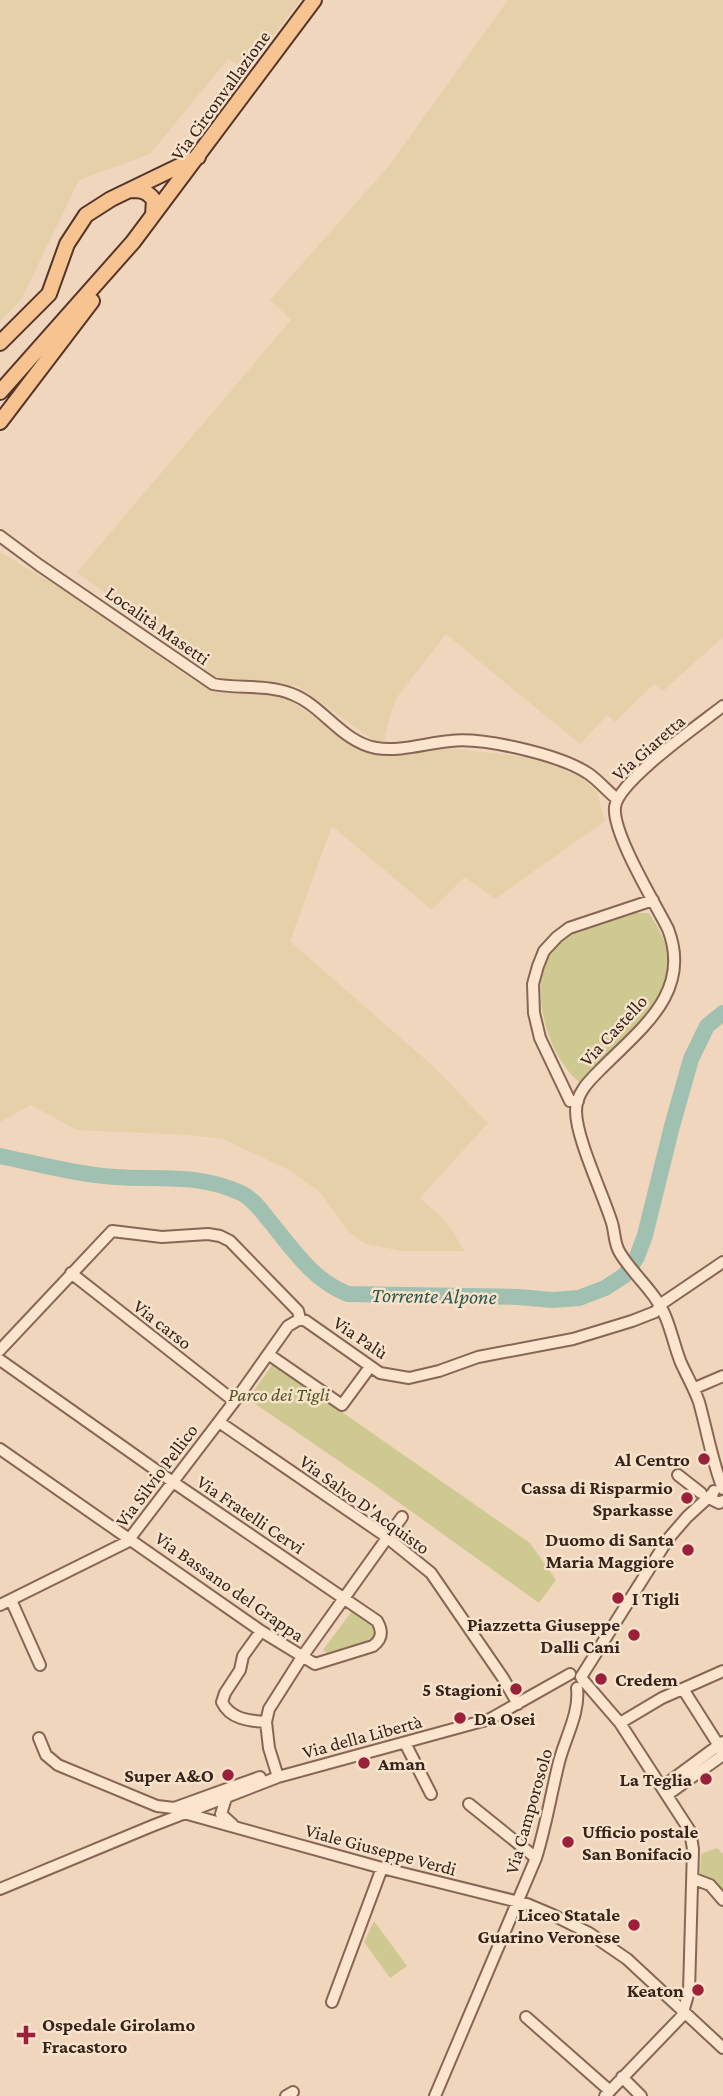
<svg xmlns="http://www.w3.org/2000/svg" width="723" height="2096" viewBox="0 0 723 2096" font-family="'Crimson Pro',serif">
	<rect width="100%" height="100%" fill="#f0d6bc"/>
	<path fill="#e6d0a9" d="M0,0H301L247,70L228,59L150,154L79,180L21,300L0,321Z
		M508,0H723V637L663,691L654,684L615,722L607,715L580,744L446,634L398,696L391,712L384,741L376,742L298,686L218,679L77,572L291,320L270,300L388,167Z
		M0,552L87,604L191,679L205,687L259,692L290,700L359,750L391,756L450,748L541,759L582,778L597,792L605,821L495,899L465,877L432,910L332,826L290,941L433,1066L488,1123L420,1198L444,1219L465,1251H403L365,1244L349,1232L319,1191L287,1169L223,1139L190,1135L77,1130L31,1105L0,1122Z"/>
	<path fill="#cec990" d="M636,913H649C657,926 667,941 669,957C673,1004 611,1053 582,1084C547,1059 523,978 557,945C577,926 611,921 636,913Z
		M273,1364L530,1543L556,1580L539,1603L380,1489L248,1399Z
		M352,1611L375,1625L377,1629L375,1640L332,1657L323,1650Z
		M717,1848L723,1854V1891L717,1883L700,1876L701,1854Z
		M374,1921L407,1966L390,1978L364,1942Z"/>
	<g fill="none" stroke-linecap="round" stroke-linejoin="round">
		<path stroke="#a0c1b1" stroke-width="16" d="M0,1156C38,1164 76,1174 115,1177C160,1180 198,1173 241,1193C252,1198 261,1210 268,1219C292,1248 312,1280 348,1294L518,1297L553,1300L579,1298L605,1288L625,1275L637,1257L645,1235L672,1126L691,1059L707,1026L723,1013"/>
		<defs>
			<path id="minor" d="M0,536L39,565L213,684C239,689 267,684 292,694C323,706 342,742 376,748C400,752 427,743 450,741C484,737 561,755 589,774C599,781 607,791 617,799
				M723,706C700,724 618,781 615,807C612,833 655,903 668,929C692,991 643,1027 603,1067C591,1079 576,1092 576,1111C576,1138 603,1194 612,1223C615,1233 614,1244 620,1253C634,1276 656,1292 666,1318C672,1333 675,1348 681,1363C687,1376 694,1388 699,1402C707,1431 712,1461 723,1489
				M578,1101H570L540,1038L534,1013L533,984L538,966L544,951L557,937L569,928L653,900
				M71,1273L234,1401
				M0,1350L112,1231L162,1237L208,1234L220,1236L230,1241L298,1311L300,1319L306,1321L380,1373L409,1378L439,1371L478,1357L573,1339L632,1321L655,1312L664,1302L723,1262
				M268,1354L342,1405L370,1367
				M0,1360L170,1480L377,1621C383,1631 382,1639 373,1646L315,1664L261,1631L0,1449
				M695,1388L723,1376
				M219,1422L384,1535L431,1573L503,1678L518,1704
				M678,1475L701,1493
				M714,1491L712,1495L713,1500L719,1503L723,1501
				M11,1600L40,1665
				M0,1605L127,1542L240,1394L288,1326L300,1319
				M261,1631L243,1656L240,1670L225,1693L222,1702C230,1719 249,1721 266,1722
				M581,1677L668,1539L687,1517L712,1494
				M582,1679L620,1723L690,1831L693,1849L689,1991L682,2016L605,2096
				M683,1689L723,1752
				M620,1723L662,1698L723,1671
				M39,1738L46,1755L58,1765L157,1806L174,1808L184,1813L382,1868L527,1904L553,1915L589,1933L627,1959L723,2048
				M405,1743L431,1794
				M278,1777L269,1748L266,1722L269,1709L302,1657L402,1517
				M662,1787L723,1742
				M667,1795L723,1755
				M226,1798L221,1814L233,1825
				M469,1804L536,1858
				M174,1808L260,1777
				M694,1879L710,1885L723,1900
				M0,1889L152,1826L278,1777L490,1719L570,1674
				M332,2002L382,1868
				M526,2017L610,2091
				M622,2077L641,2096
				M286,2096L293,2092
				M435,2096L536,1858C546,1826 551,1794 559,1762C565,1738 580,1713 577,1688"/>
			<path id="major" d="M131,190C142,190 147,191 154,200L153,215
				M0,343L49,294L67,244L86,215L111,199L198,157
				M0,392L133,242L314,0
				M0,422L92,301"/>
		</defs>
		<use href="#minor" stroke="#865" stroke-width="14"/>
		<use href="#major" stroke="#55352a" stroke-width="18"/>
		<use href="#minor" stroke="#fbe5cf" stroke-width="10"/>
		<use href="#major" stroke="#f7c390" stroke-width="14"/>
	</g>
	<g fill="#9b213a" stroke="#f7e2cc" stroke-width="2.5">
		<circle cx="704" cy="1459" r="7"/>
		<circle cx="687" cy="1498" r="7"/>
		<circle cx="688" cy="1550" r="7"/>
		<circle cx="618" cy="1598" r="7"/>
		<circle cx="634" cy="1635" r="7"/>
		<circle cx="601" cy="1679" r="7"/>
		<circle cx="516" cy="1689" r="7"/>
		<circle cx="460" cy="1718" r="7"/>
		<circle cx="364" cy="1763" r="7"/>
		<circle cx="228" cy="1775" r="7"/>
		<circle cx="706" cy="1779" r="7"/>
		<circle cx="568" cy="1842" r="7"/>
		<circle cx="634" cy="1925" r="7"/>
		<circle cx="698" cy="1990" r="7"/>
		<path d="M22.5 2024.5h7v7h7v7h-7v7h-7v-7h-7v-7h7z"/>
	</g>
	<g text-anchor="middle" stroke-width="5" stroke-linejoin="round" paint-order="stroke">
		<g font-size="19" fill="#37231a" stroke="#f7e2cc">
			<text transform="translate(220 95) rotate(-54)" y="7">Via Circonvallazione</text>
			<text transform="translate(158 625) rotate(35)" y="7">Località Masetti</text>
			<text transform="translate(648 747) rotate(-41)" y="7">Via Giaretta</text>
			<text transform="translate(613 1030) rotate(-47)" y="7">Via Castello</text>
			<text transform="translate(163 1324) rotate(38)" y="7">Via carso</text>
			<text transform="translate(361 1337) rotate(34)" y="7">Via Palù</text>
			<text transform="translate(156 1475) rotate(-53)" y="7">Via Silvio Pellico</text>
			<text transform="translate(365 1504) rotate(36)" y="7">Via Salvo D'Acquisto</text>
			<text transform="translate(251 1514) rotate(34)" y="7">Via Fratelli Cervi</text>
			<text transform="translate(230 1586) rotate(35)" y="7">Via Bassano del Grappa</text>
			<text transform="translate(362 1736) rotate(-15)" y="7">Via della Libertà</text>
			<text transform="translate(528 1811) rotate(-74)" y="7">Via Camporosolo</text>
			<text transform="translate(381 1849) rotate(15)" y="7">Viale Giuseppe Verdi</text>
		</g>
		<g font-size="19" font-style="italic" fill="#515420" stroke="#f7e2cc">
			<text x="279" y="1401">Parco dei Tigli</text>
		</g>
		<g font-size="19" font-weight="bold" fill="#37231a" stroke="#f7e2cc" text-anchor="end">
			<text x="690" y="1466">Al Centro</text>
			<text x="673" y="1494">Cassa di Risparmio<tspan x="673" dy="22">Sparkasse</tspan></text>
			<text x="674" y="1546">Duomo di Santa<tspan x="674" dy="22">Maria Maggiore</tspan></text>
			<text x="632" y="1605" text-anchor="start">I Tigli</text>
			<text x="620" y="1631">Piazzetta Giuseppe<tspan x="620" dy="22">Dalli Cani</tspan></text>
			<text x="615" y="1686" text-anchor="start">Credem</text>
			<text x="502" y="1696">5 Stagioni</text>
			<text x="474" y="1725" text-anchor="start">Da Osei</text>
			<text x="378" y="1770" text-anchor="start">Aman</text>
			<text x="214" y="1782">Super A&amp;O</text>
			<text x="692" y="1786">La Teglia</text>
			<text x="582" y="1838" text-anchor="start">Ufficio postale<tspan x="582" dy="22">San Bonifacio</tspan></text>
			<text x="620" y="1921">Liceo Statale<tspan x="620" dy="22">Guarino Veronese</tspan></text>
			<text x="684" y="1997">Keaton</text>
			<text x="42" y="2031" text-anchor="start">Ospedale Girolamo<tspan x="42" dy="22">Fracastoro</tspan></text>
		</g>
		<g font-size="21" font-style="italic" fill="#29574b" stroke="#f7e2cc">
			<text transform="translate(434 1296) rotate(1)" y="7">Torrente Alpone</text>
		</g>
	</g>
</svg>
